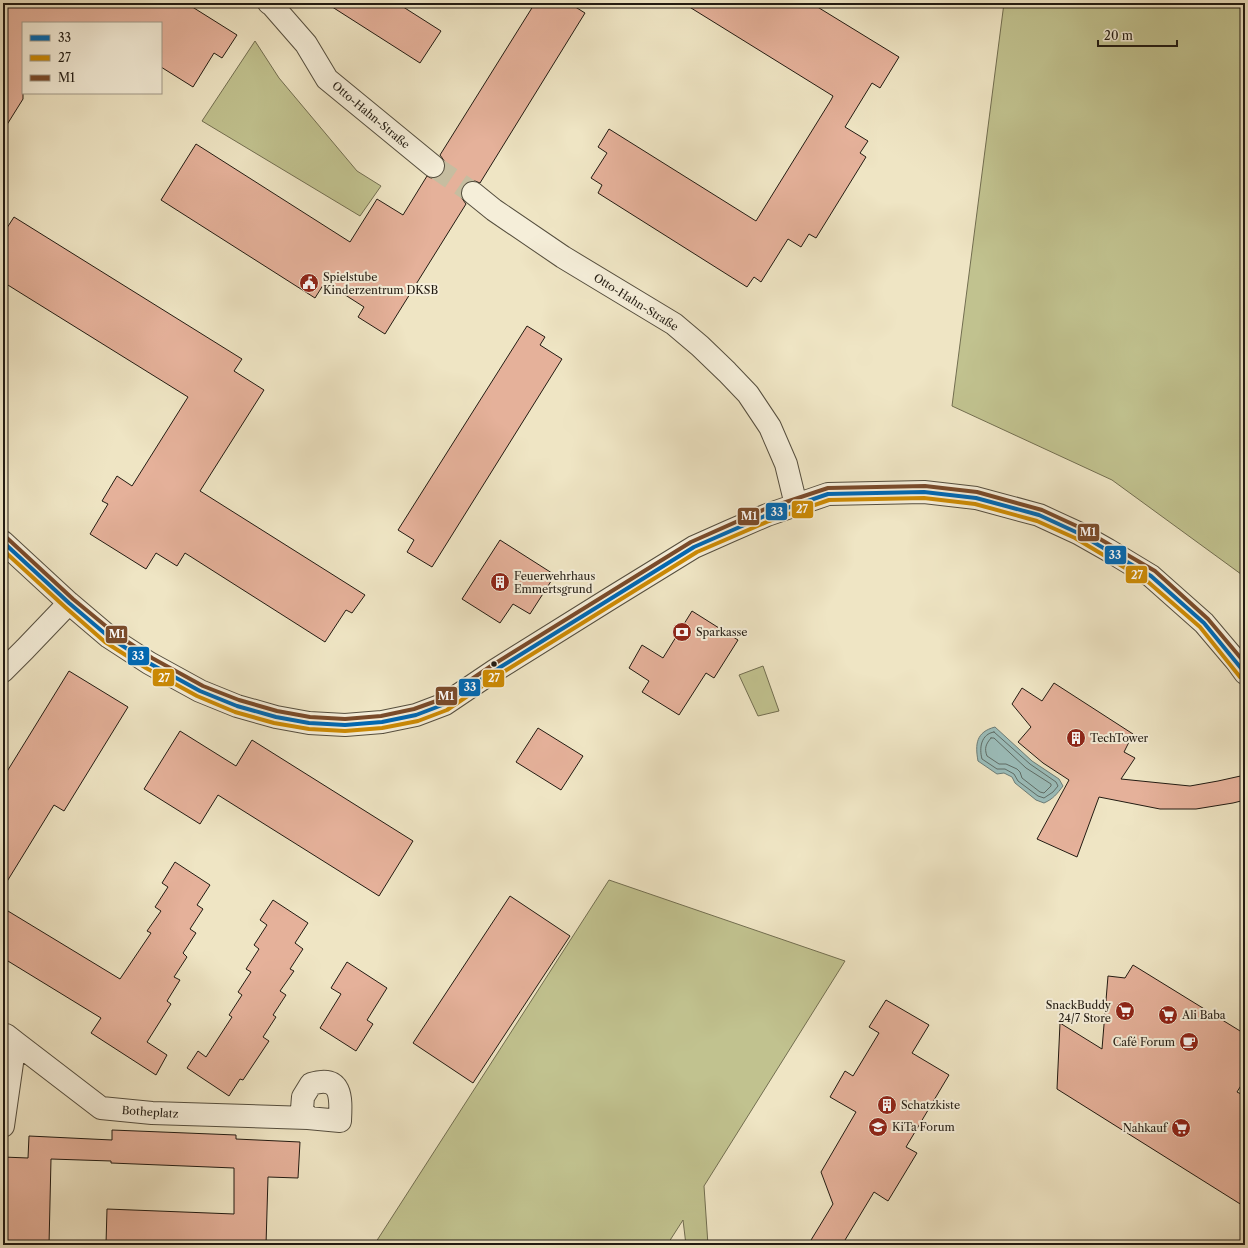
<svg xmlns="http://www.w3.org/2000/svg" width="1248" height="1248" viewBox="0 0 1248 1248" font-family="'Libre Caslon Text',serif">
	<rect width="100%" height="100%" fill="#efe5c4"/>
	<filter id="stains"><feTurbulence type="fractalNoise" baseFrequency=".005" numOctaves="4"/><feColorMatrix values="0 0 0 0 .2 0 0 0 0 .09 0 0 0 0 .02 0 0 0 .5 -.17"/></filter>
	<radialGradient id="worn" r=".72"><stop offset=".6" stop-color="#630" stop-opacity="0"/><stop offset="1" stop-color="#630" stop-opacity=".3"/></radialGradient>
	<path fill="#c1c28f" stroke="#726e50" d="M1004,3H1245V577L1112,480L952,406Z
		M255,41L279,78L357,171L381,186L360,216L202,121Z
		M763,666L779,711L758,716L739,675Z
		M609,880L845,961L704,1186L708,1245H686L683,1220L667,1245H374Z"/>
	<path fill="#9bbdba" stroke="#6b7c77" d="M995,727L1032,761L1059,779L1063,786C1057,794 1053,799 1044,803L1036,800L1015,783L1012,777L1004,773L997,774L978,761C975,744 976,732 995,727Z"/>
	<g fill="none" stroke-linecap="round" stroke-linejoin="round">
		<path stroke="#5e6c66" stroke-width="1" d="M994,732L1030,764L1056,782L1058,786L1053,792L1044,798L1038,796L1018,781L1014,774L1005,769H997L982,759C979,748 981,734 994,732Z
			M991,738H994L1026,768L1051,784V786L1044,793L1040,792L1022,778L1020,772L1017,769L1006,764H999L987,756C984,748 986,744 991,738Z"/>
	</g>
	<path fill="#e5b19a" stroke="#221b12" d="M11,3H186L237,35L222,58L214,53L193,87L161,67V23H23V99L3,131V15Z
		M326,3H397L441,31L420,63Z
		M535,3H569L585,13L480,183L475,181H469L463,185L461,191V197L466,204L385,334L358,317L364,307L325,282L315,298L161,200L196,144L350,242L377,199L403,215L427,176L431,178H437L443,174L445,168V162L440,155Z
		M683,3H811L899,57L880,88L872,83L845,127L868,141L860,153L866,157L816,238L809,234L801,247L788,239L761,282L754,277L747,287L598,193L602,185L591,178L607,153L598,147L609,129L756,221L831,100L833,96Z
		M14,217L242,359L234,371L264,390L200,491L365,595L352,613L346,610L325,642L185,553L177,566L156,553L146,569L90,534L108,504L102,501L117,476L132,486L188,397L3,282V234Z
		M527,326L545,337L540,345L562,359L432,567L407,552L414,540L398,530Z
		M500,540L555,575L530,614L513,604L500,623L462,599Z
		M692,611L738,640L714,678L706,673L679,715L642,692L649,681L629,668L642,645L663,658Z
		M69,671L128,707L64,811L54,805L3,888V778Z
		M1054,683L1133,734L1124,752L1135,758L1121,779L1190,786L1218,781L1245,775V800L1233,803L1196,809H1160L1099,797L1077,857L1037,839L1069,780L1043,763L1018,742L1031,727L1012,704L1022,688L1042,701Z
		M538,728L583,756L561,790L516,762Z
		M180,731L236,766L252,740L413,841L379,896L218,795L200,824L144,789Z
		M175,862L210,885L197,905L203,909L190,929L196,933L183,953L187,957L174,977L180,980L167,1001L171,1004L147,1042L167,1055L156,1075L91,1033L101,1018L3,958V908L120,979L151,933L147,931L161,911L155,907L168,887L162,883Z
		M510,896L570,936L473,1083L413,1043Z
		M273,900L308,923L295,943L303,949L290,969L294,971L280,991L286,995L273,1015L276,1017L263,1037L269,1041L243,1080L240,1079L229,1096L187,1068L198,1051L206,1057L232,1017L229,1015L242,995L238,992L251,972L246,969L259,949L254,945L267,925L260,920Z
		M347,962L387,988L367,1020L373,1024L356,1051L320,1028L341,994L331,988Z
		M1133,965L1245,1034V1079L1237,1092L1245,1096V1207L1057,1089L1060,1023L1102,1049L1108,976L1125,978Z
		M886,1000L929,1025L912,1053L949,1075L906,1147L917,1153L888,1201L874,1192L842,1245H808L833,1204L821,1172L856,1112L830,1097L845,1071L853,1076L879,1033L869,1027Z
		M112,1130L236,1135V1139L300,1142L298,1178L268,1177L266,1245L106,1244L107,1209L234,1214V1168L111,1163V1161L51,1159L49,1245H5V1233H3V1157L28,1158L29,1136L112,1140Z"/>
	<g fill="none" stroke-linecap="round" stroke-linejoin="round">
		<path stroke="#c6bda0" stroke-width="22" stroke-dasharray="22 11" stroke-linecap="butt" d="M433,166L473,193"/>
		<defs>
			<path id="street" d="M269,3L272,5L306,44L327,79L433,166
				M473,193L494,210L563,257L674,324L700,346L727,372L748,394L770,427L786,464L796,505
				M3,542L69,603L109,637L149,663L200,691L237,706L276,717L309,723L345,725L382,722L416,715L445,704L494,671L611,598L694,547L730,531L767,515L828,494L924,492L976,498L1039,515L1078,533L1108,550L1151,576L1204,623L1237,662L1245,673
				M3,671L25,649L69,603
				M15,1042L101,1108L152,1113L308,1118L340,1121C341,1099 343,1074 311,1084L303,1097L302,1109L308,1118
				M3,1126L15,1042L6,1035"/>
		</defs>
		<use href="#street" stroke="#554e3e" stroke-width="24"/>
		<use href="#street" stroke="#f5eed9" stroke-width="22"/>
		<defs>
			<path id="bus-1" d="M3,542L69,603L109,637L149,663L200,691L237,706L276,717L309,723L345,725L382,722L416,715L445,704L494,671L694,547L767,515L828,494L924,492L976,498L1039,515L1078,533L1151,576L1204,623L1245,673"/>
			<path id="bus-2" d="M3,550L65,607L105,642L146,668L197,696L235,712L274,723L309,729L345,731L382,728L418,721L447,710L497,676L697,552L769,521L829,500L924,498L975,504L1037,521L1075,538L1147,581L1200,627L1240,677"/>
			<path id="bus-3" d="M7,538L73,599L113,632L152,658L203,686L239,700L277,711L310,717L345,719L381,716L414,709L442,699L491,666L691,542L765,509L828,488L925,486L977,492L1042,510L1081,528L1155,571L1208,619L1245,663"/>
		</defs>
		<use href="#bus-1" stroke="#f5eed9" stroke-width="7"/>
		<use href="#bus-2" stroke="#f5eed9" stroke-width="7"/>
		<use href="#bus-3" stroke="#f5eed9" stroke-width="7"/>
		<use href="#bus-1" stroke="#0068b3" stroke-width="4"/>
		<use href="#bus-2" stroke="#cc8a04" stroke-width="4"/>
		<use href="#bus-3" stroke="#7a4b2a" stroke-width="4"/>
	</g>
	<defs>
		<symbol id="civic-disc" viewBox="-11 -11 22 22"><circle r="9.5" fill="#8f2418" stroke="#f5eed9"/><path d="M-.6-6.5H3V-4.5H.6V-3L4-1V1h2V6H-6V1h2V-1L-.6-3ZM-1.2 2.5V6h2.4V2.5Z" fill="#fff"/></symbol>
		<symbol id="building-disc" viewBox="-11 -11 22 22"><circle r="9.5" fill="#8f2418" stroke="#f5eed9"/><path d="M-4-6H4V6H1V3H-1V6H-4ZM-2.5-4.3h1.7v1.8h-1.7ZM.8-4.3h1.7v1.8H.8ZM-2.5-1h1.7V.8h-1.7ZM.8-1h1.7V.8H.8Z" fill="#fff"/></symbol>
		<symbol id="bank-disc" viewBox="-11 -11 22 22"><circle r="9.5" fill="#8f2418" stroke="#f5eed9"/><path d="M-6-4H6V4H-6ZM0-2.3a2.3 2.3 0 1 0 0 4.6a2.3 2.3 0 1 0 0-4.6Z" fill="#fff"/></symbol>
		<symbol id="supermarket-disc" viewBox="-11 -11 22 22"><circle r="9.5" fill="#8f2418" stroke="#f5eed9"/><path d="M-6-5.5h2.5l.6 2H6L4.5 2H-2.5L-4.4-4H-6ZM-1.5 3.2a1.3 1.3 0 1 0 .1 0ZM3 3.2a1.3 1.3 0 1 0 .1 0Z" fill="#fff"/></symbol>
		<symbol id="cafe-disc" viewBox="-11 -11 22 22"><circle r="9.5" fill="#8f2418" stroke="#f5eed9"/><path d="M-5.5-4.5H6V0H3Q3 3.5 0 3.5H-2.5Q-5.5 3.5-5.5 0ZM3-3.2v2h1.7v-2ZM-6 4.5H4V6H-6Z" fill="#fff"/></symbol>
		<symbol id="school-disc" viewBox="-11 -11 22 22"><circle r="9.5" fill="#8f2418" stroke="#f5eed9"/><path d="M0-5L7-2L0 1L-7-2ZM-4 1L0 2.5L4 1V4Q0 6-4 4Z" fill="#fff"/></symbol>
	</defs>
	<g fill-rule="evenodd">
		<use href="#civic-disc" x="298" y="272" width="22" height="22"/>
		<use href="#building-disc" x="489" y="571" width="22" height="22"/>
		<use href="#bank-disc" x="671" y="621" width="22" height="22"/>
		<use href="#building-disc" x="1065" y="727" width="22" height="22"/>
		<use href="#supermarket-disc" x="1114" y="1000" width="22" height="22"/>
		<use href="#supermarket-disc" x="1157" y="1004" width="22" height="22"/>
		<use href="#cafe-disc" x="1178" y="1031" width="22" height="22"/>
		<use href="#building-disc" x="876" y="1094" width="22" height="22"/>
		<use href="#school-disc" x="867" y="1116" width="22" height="22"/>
		<use href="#supermarket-disc" x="1170" y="1117" width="22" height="22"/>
	</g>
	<circle fill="#221b12" stroke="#f5eed9" stroke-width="1.5" cx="494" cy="664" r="3.5"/>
	<g text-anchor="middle" stroke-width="4" stroke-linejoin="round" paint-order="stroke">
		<g font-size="11" fill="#221b12" stroke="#f5eed9">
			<text transform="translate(371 115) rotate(40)" y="4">Otto-Hahn-Straße</text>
			<text transform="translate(636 302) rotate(32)" y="4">Otto-Hahn-Straße</text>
			<text transform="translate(150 1112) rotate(4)" y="4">Botheplatz</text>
		</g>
		<g font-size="11" fill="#221b12" stroke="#f5eed9" text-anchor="start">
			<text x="323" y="281">Spielstube<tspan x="323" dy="13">Kinderzentrum DKSB</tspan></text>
			<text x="514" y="580">Feuerwehrhaus<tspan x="514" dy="13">Emmertsgrund</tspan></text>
			<text x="696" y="636">Sparkasse</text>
			<text x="1090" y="742">TechTower</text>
			<text x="1111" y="1009" text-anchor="end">SnackBuddy<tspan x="1111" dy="13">24/7 Store</tspan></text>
			<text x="1182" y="1019">Ali Baba</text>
			<text x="1175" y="1046" text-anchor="end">Café Forum</text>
			<text x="901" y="1109">Schatzkiste</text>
			<text x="892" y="1131">KiTa Forum</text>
			<text x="1167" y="1132" text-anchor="end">Nahkauf</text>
		</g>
	</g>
	<g stroke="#f5eed9" stroke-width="1.5">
		<rect x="791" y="500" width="23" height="19" rx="4" fill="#cc8a04"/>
		<rect x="765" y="502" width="23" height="19" rx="4" fill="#0068b3"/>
		<rect x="737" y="507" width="23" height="19" rx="4" fill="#7a4b2a"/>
		<rect x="1077" y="523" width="23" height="19" rx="4" fill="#7a4b2a"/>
		<rect x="1104" y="545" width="23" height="20" rx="4" fill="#0068b3"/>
		<rect x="1125" y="565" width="23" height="19" rx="4" fill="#cc8a04"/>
		<rect x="105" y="625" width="23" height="19" rx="4" fill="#7a4b2a"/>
		<rect x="127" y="646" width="23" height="20" rx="4" fill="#0068b3"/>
		<rect x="152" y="668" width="23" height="19" rx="4" fill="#cc8a04"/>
		<rect x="482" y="669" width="23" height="19" rx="4" fill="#cc8a04"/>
		<rect x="458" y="678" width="23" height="19" rx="4" fill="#0068b3"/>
		<rect x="435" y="686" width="23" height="20" rx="4" fill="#7a4b2a"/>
	</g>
	<g font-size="11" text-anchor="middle" font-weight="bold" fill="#fff">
		<text x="802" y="513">27</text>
		<text x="777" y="516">33</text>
		<text x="749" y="520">M1</text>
		<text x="1088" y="536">M1</text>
		<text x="1115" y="559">33</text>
		<text x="1137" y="579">27</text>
		<text x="117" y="638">M1</text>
		<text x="138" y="660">33</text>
		<text x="164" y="682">27</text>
		<text x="494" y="682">27</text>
		<text x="470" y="691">33</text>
		<text x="446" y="700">M1</text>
	</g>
	<rect width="1248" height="1248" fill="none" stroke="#efe5c4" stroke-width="16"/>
	<rect x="4" y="4" width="1240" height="1240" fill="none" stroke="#221b12" stroke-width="2"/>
	<rect x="8" y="8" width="1232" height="1232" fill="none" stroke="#221b12"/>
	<rect x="22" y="22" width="140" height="72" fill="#f5eed9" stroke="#a19a89"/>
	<rect x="30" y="35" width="20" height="6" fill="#0068b3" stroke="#a19a89"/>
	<text x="58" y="42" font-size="12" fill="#221b12">33</text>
	<rect x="30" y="55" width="20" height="6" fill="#cc8a04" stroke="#a19a89"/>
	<text x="58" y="62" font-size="12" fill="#221b12">27</text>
	<rect x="30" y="75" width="20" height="6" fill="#7a4b2a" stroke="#a19a89"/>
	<text x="58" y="82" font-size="12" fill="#221b12">M1</text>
	<path d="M1098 40v6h79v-6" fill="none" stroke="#221b12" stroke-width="2"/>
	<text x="1104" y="40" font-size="12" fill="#221b12" stroke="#f5eed9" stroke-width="3" paint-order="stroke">20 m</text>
	<rect width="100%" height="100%" filter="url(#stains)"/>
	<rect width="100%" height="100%" fill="url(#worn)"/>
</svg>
